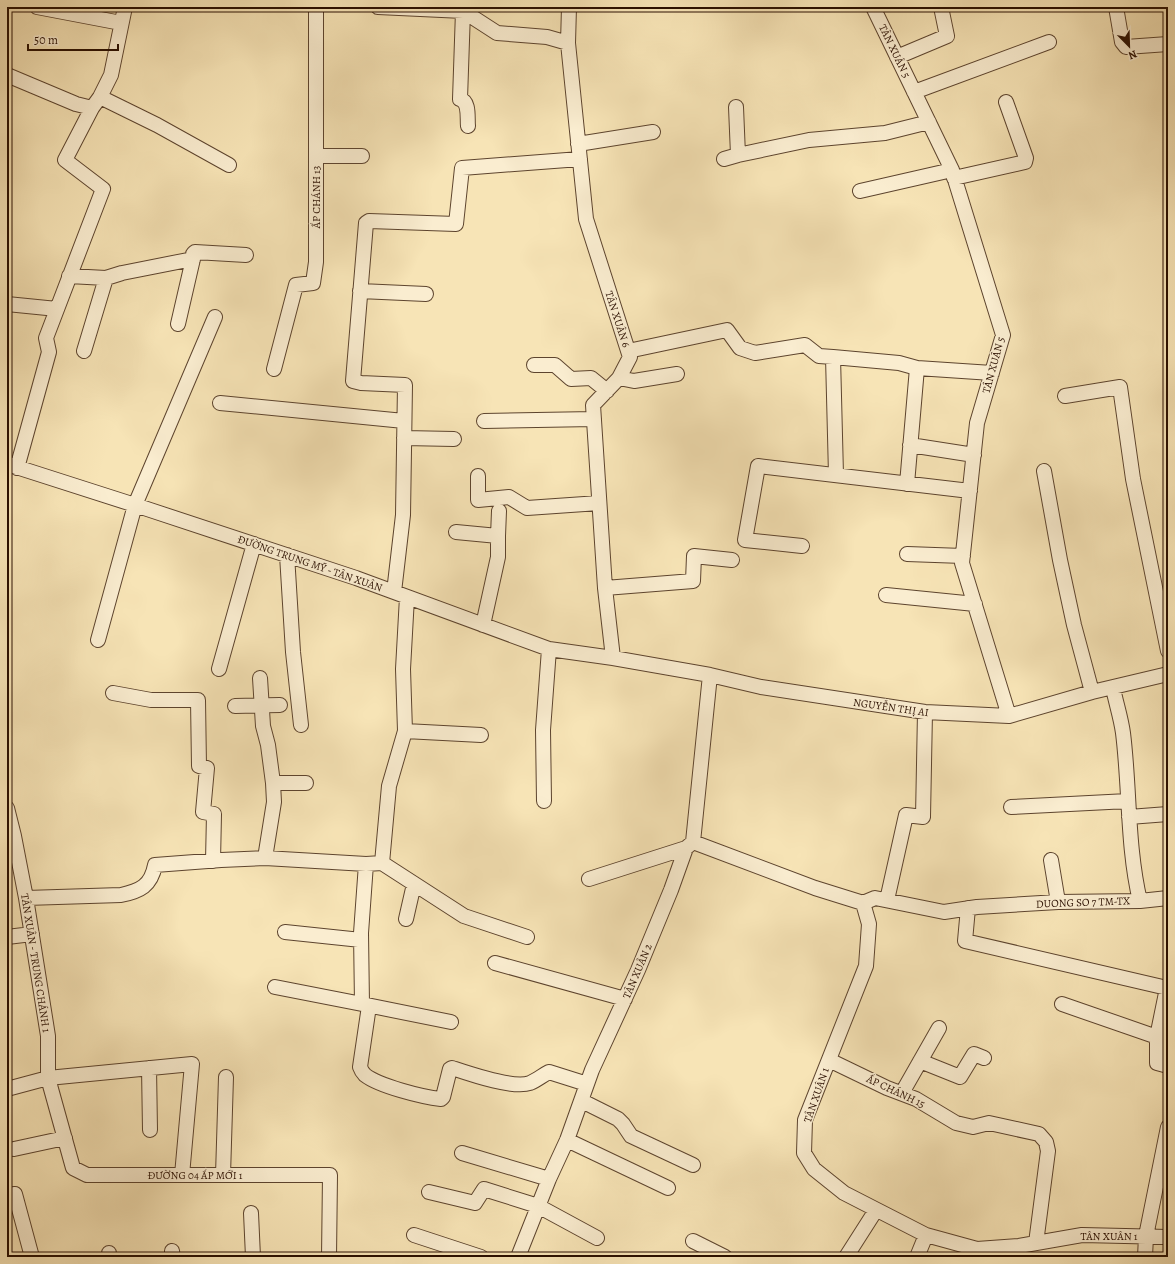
<svg xmlns="http://www.w3.org/2000/svg" width="1175" height="1264" viewBox="0 0 1175 1264" font-family="Alegreya,serif">
	<rect width="100%" height="100%" fill="#f7e4b6"/>
	<filter id="stains"><feTurbulence type="fractalNoise" baseFrequency=".005" numOctaves="4"/><feColorMatrix values="0 0 0 0 .2 0 0 0 0 .09 0 0 0 0 .02 0 0 0 .5 -.17"/></filter>
	<radialGradient id="worn" r=".72"><stop offset=".6" stop-color="#630" stop-opacity="0"/><stop offset="1" stop-color="#630" stop-opacity=".3"/></radialGradient>
	<g fill="none" stroke-linecap="round" stroke-linejoin="round">
		<defs>
			<path id="minor" d="M37,7L121,23
				M378,7L463,11L460,99C470,102 467,117 468,126
				M463,7V11L497,33L547,37L568,43L586,219L630,357L619,378L593,405L605,588L613,658
				M873,7L952,170L1003,335L977,423L962,563L1009,716
				M1116,7L1122,42L1126,47L1168,44
				M568,43L569,7
				M897,57L947,36L941,7
				M7,75L76,104L92,108L100,97L111,75L125,7
				M914,92L1049,42
				M100,97L157,125L229,165
				M736,107L738,155
				M578,144L653,132
				M316,156H362
				M724,159L738,155L809,140L885,133L929,122
				M954,178L1025,162L1026,158L1006,102
				M860,191L952,170
				M69,276L106,278L122,273L193,259V254L195,252L246,255
				M360,291L426,294
				M7,304L57,309
				M178,324L193,259
				M84,351L106,278
				M628,351L727,330L740,348L755,353L805,345L819,356L833,357
				M534,365H555L571,379L591,378L607,391
				M917,368L992,373
				M274,369L296,285L313,283L316,262V7
				M619,378L634,381L677,374
				M1065,396L1120,387L1133,479L1168,651
				M220,403L404,421
				M484,421L594,419
				M404,438L454,439
				M910,445L974,455
				M7,464L135,505L356,578L549,649L613,658L710,675L761,687L925,712L1009,716L1092,692L1168,674
				M17,468L49,352L46,338L103,189L65,160L92,108
				M1044,471L1060,560L1074,625L1092,692
				M836,475L833,357L899,363L917,368L907,484
				M478,476V500L509,497L527,508L599,503
				M456,532L498,536V557L483,625
				M498,536L499,511
				M802,546L745,540L758,466L970,491
				M907,554L963,556
				M287,555L293,652L301,725
				M605,588L693,581L694,556L732,560
				M394,592L403,515L405,385L361,383L353,381L366,223L369,221L456,224L462,168L580,159
				M886,595L975,604
				M407,597L403,669L405,731L389,786L382,863L464,916L527,937
				M98,640L135,505L215,317
				M219,669L254,544
				M260,678L263,726L268,745L273,783L274,802L265,858
				M113,693L151,700H198L199,766L207,768L203,812L214,814L213,861
				M235,706L280,705
				M405,731L481,735
				M273,783H306
				M544,801L543,730L549,649
				M1011,807L1128,801
				M7,808L14,836L26,898L48,1036V1078L73,1168L87,1175H330L329,1257
				M1129,817L1168,814
				M693,842L815,888L863,903L869,924L866,966L805,1120L804,1153L814,1169L844,1193L926,1235L977,1249L1019,1246L1082,1235L1168,1237
				M1051,860L1058,902
				M366,864L361,933L362,1004L451,1022
				M589,879L686,848
				M26,898L121,895C140,891 151,886 155,865L221,860L265,858L366,864L382,863
				M887,900L906,815L923,817L925,712
				M1140,901L1168,898
				M863,903L875,898L944,912L977,907L1058,902L1140,901C1127,846 1130,789 1123,733C1121,718 1116,703 1113,688
				M968,908L965,941L1167,988L1157,1037V1063L1168,1066
				M406,919L414,884
				M285,932L361,940
				M7,937L32,934
				M495,963L625,999
				M275,987L362,1004
				M1062,1004L1157,1037
				M369,1006L360,1067C361,1070 363,1073 365,1075C379,1086 422,1097 441,1099L443,1097L450,1069L452,1068C470,1074 513,1089 530,1083C537,1080 543,1075 549,1072L587,1084
				M829,1060L887,1088L916,1099L956,1123L973,1127L989,1123L1039,1134L1046,1142L1048,1151L1036,1243
				M920,1061L960,1077L974,1054L984,1058
				M149,1068L150,1130
				M7,1089L48,1078L192,1064L182,1175
				M902,1093L939,1028
				M582,1101L618,1119L623,1124L631,1136L693,1165
				M567,1140L668,1188
				M14,1149L65,1138
				M462,1153L549,1179
				M223,1175L226,1077
				M429,1192L475,1203L484,1189L538,1206L597,1238
				M7,1195L15,1194L32,1257
				M251,1213L253,1257
				M414,1235L481,1257
				M693,1241L725,1257
				M172,1251L173,1257
				M109,1257V1253
				M518,1257L549,1179L567,1140L592,1070L638,970L671,890L686,848L693,842L710,675
				M846,1257L876,1210
				M917,1257L926,1235
				M1145,1257L1146,1236L1168,1127"/>
		</defs>
		<use href="#minor" stroke="#5d442e" stroke-width="16"/>
		<use href="#minor" stroke="#faedd0" stroke-width="14"/>
	</g>
	<g text-anchor="middle" stroke-width="3" stroke-linejoin="round" paint-order="stroke">
		<g font-size="11" fill="#2a0f00" stroke="#faedd0">
			<text transform="translate(895 51) rotate(64)" y="4">TÂN XUÂN 5</text>
			<text transform="translate(316 197) rotate(-90)" y="4">ẤP CHÁNH 13</text>
			<text transform="translate(618 319) rotate(72)" y="4">TÂN XUÂN 6</text>
			<text transform="translate(993 365) rotate(-75)" y="4">TÂN XUÂN 5</text>
			<text transform="translate(310 563) rotate(19)" y="4">ĐƯỜNG TRUNG MỸ - TÂN XUÂN</text>
			<text transform="translate(891 707) rotate(8)" y="4">NGUYỄN THỊ AI</text>
			<text transform="translate(1083 902) rotate(-2)" y="4">DUONG SO 7 TM-TX</text>
			<text transform="translate(36 963) rotate(81)" y="4">TÂN XUÂN - TRUNG CHÁNH 1</text>
			<text transform="translate(637 971) rotate(-67)" y="4">TÂN XUÂN 2</text>
			<text transform="translate(896 1091) rotate(25)" y="4">ẤP CHÁNH 15</text>
			<text transform="translate(816 1095) rotate(-71)" y="4">TÂN XUÂN 1</text>
			<text x="195" y="1179">ĐƯỜNG 04 ẤP MỚI 1</text>
			<text x="1109" y="1240">TÂN XUÂN 1</text>
		</g>
	</g>
	<rect width="1175" height="1264" fill="none" stroke="#f7e4b6" stroke-width="24"/>
	<rect x="8" y="8" width="1159" height="1248" fill="none" stroke="#2a0f00" stroke-width="2"/>
	<rect x="12" y="12" width="1151" height="1240" fill="none" stroke="#2a0f00"/>
	<g transform="translate(1129 46) rotate(157)" stroke="#faedd0" stroke-width="3" paint-order="stroke">
	<path d="M0-3L7 15L0 10L-7 15Z" fill="#2a0f00"/>
	<text y="-6" font-size="11" font-weight="bold" text-anchor="middle" fill="#2a0f00">N</text>
	</g>
	<path d="M28 44v6h90v-6" fill="none" stroke="#2a0f00" stroke-width="2"/>
	<text x="34" y="44" font-size="12" fill="#2a0f00" stroke="#faedd0" stroke-width="3" paint-order="stroke">50 m</text>
	<rect width="100%" height="100%" filter="url(#stains)"/>
	<rect width="100%" height="100%" fill="url(#worn)"/>
</svg>
